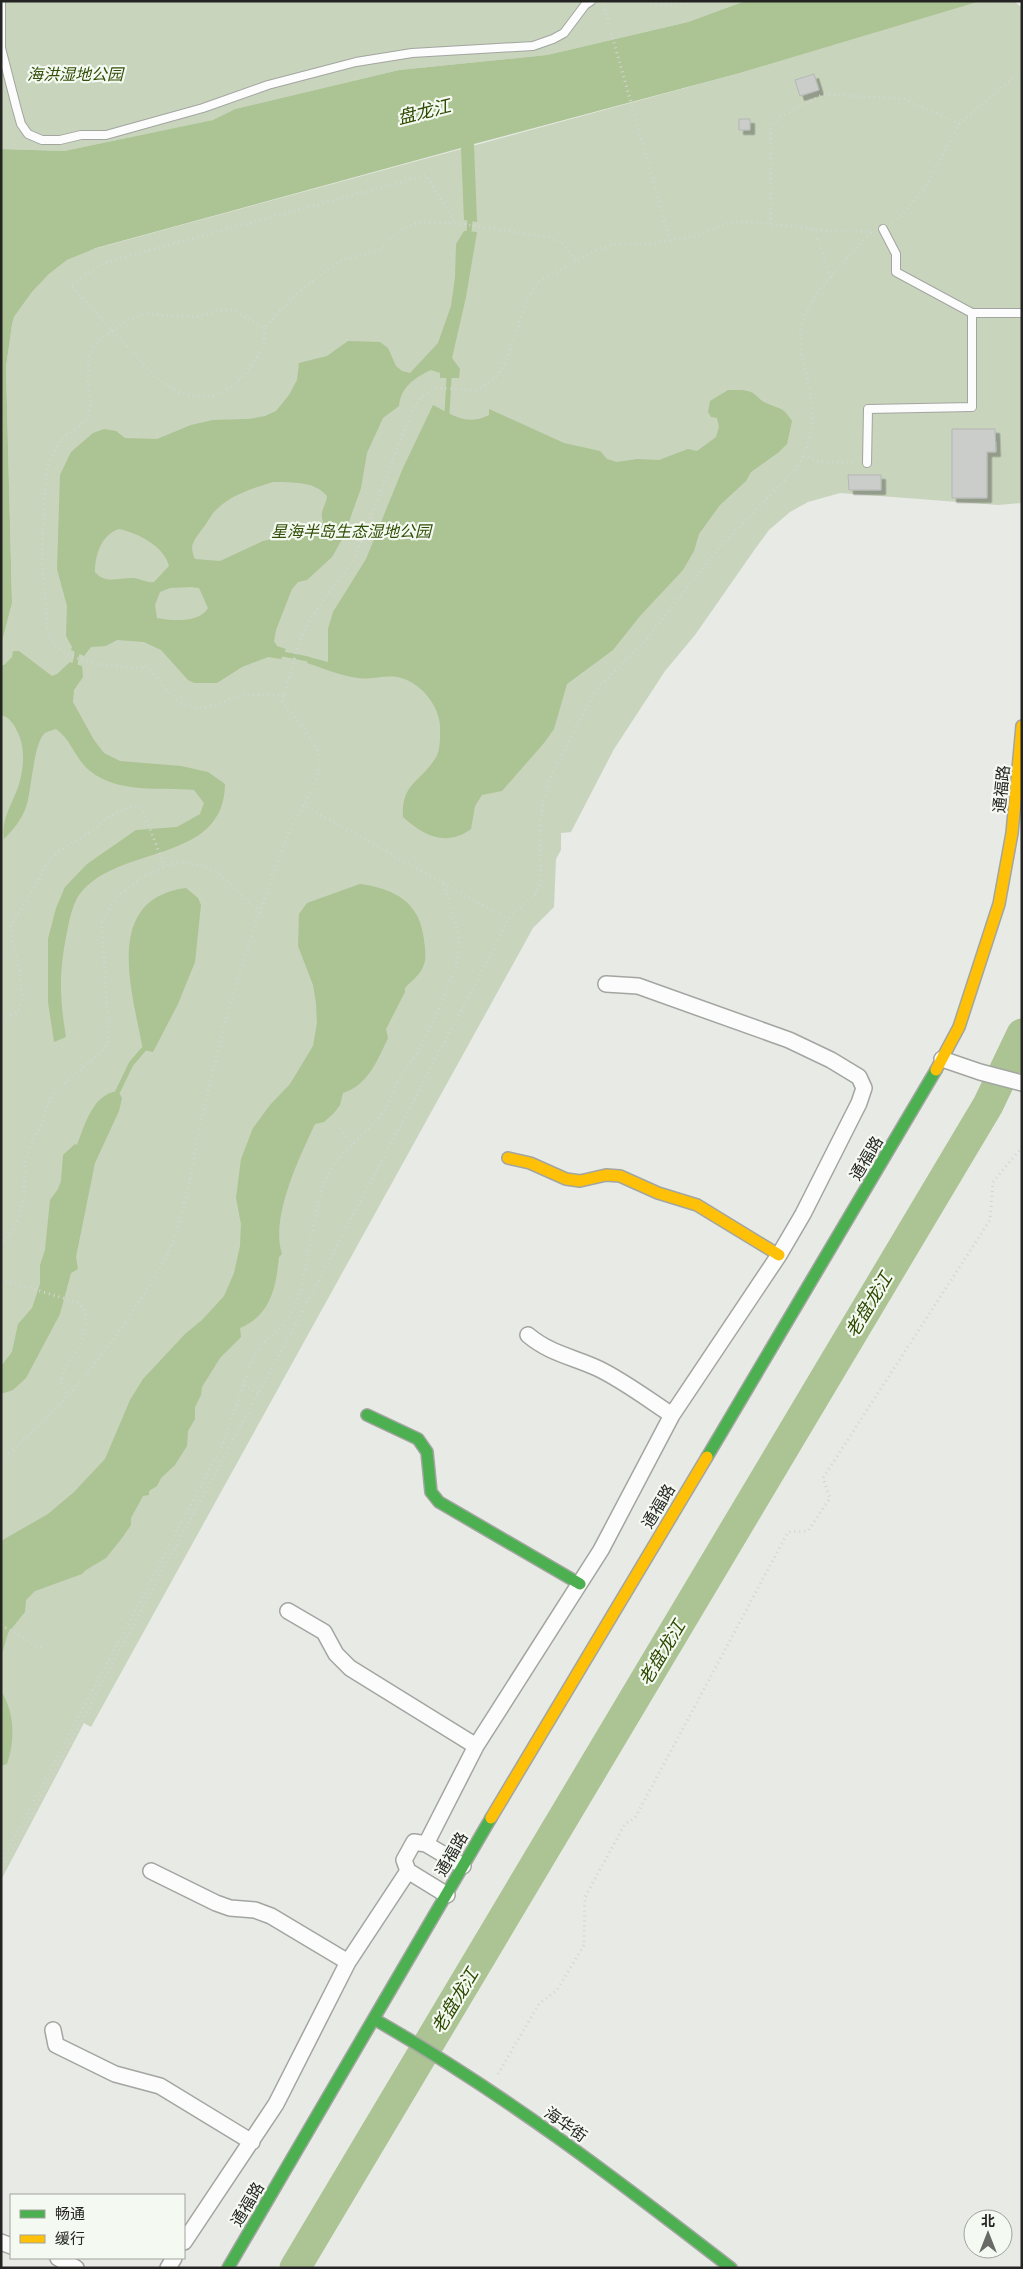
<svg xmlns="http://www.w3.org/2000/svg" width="1023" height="2269" viewBox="0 0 1023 2269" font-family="'Source Serif 4','Noto Sans SC',serif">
	<defs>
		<filter id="shadow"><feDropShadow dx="4.5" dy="4.5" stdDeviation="0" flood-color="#0004"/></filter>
	</defs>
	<rect width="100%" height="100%" fill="#e7eae5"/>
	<path fill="#c8d4bc" d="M1,1H745L688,22L547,55L399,70L235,109L214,120L64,151L1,149Z
		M981,1H1014L1022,8V503L998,505L840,493L808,502L790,512L769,530L755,549L695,635L665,671L614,749L571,832L561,833V850L556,859L554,907L533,928L91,1727L84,1723L1,1880V646L12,603L6,367L12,325L14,317L32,292L49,274L67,260L90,250L740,73Z"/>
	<path fill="#acc394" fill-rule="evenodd" d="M745,1H981L740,73L474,144L477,222L464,220L461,148L96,248L67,260L49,274L32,292L14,317L12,325L6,367L12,603L1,646V149L64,151L213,120L235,109L399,70L547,55L688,22Z
		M464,231L477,232L466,297L452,358L460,369L459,378H440V373L431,370C414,378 401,387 399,406L383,418L367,453L361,488L344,536L332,557L307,580L298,582L292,589L276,630L274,641L277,646L286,649L281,659L268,657L242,667L217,683H194L188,680L161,650L144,642L117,640L106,646L91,647L84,656L71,650L72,647L66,636L67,606L57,569L60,475L71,452L93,433L104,429L116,431L125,438L157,439L191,425L213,420L249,419L265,416L276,411L289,395L297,380L299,363L327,356L348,341L380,342L388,348L396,366L402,371L410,373L438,343L451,306L455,277L456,244ZM273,482C292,483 313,480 327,496C326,507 319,510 323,522L320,528L263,541L220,561L195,559C188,545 195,539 203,528C208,522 211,514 217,509C232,494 254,488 273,482ZM119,529C138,533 164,546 169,566L154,582C147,583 141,579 134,578C120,577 105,585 95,572C95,555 101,535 119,529ZM191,587L199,588L208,608C200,623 172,621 157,618L155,605L160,592L170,588Z
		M728,390C737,390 746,389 753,393C757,396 761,401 766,403C780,409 783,407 792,421L787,444L779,452L751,472L746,481L720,505L699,534L694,551L683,570L640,616L613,650L567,684L554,729L544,743L502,791L482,795L475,806L471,829C446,847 424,836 403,817C401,784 420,782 435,759C441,750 440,736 440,725C438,703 419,681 397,677C384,675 371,680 358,678C341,676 323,668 307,663L309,657L328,662V629L333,612L366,559L403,468L433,405C454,416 467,426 489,415V409L564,443L600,451L607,459L617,462L637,459L659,460L688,449L697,451L716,437L719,427L717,418L711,417L708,412L710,401Z
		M13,651H19L52,676L57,674L70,662L82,666L83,677L74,690L73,702L94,740L104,753L120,761L181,766L208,772L225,784C224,865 118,843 79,895C73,904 70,917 68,927C59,970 59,995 66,1037L54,1042L48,1002V939L56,908L65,887L87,864L136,830L177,827L200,814L204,803L194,790C159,787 119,794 90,771C75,759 71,739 56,729C53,730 48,731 45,733C33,743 32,790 26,807C22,819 13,830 4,839C0,819 15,800 20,781C24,765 25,746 17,731C14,724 9,717 1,715V665H4L12,657Z
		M360,884C395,889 420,902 424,940C425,948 427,959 423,967C420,975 411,981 405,988V992L386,1029L388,1038C377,1061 368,1085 343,1093L340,1105L334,1113L324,1122L315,1124C299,1158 270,1218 282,1254L279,1257C276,1287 271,1315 240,1328L241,1337L220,1358L202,1387L201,1395L195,1407V1419L188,1431L187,1446L175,1465L161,1478L157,1486L149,1491V1495L143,1496L131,1518V1525L122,1538L106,1558L86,1570L82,1574L35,1591L26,1600L25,1612L8,1633L1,1657V1541L48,1514L74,1492L105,1459L130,1400L143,1379L185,1334L202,1320L224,1296L234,1273L240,1246L241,1224L236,1198L241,1159L253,1128L270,1105L290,1084L313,1046L317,1023L316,1003L313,985L298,946L299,914L307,903Z
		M186,888L198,898L201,905L195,962L178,1004L153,1052L143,1050C133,994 101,899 186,888Z
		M118,1091L122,1098L119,1111L95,1163L76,1257L78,1269L71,1273L60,1314L26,1378L13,1390L1,1394V1366L12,1352L18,1324L32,1308L40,1284V1265L45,1250L50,1200L58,1189L61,1181L63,1155L75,1144L77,1145C85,1124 93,1094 118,1091Z
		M1,1691C15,1713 15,1740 7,1764L1,1766Z"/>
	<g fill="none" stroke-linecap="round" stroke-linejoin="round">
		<path stroke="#acc394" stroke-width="5" d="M469,231L470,221
			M447,413L449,378
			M283,654L308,659
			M75,664L77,653
			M118,1091L131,1064L143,1050"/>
		<path stroke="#acc394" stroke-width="31" d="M295,2268L988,1105L1022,1034"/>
	</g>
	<path fill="#cbcdca" stroke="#b5b7b4" filter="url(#shadow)" d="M814,74L819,90L800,96L795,80Z
		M739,119H750V130H739Z
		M952,429H995L996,452H987V498H952Z
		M848,475H881V490H849Z"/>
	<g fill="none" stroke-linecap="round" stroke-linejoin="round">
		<defs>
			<path id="lane" d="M1,1V48L16,106L21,124L28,134L42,140H60L81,135H106L203,108L268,85L356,62L412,53L533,46L553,39L564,33L585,5L591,1
				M883,229L896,254V272L972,313
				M867,463L868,409L972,407V313H1022"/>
			<path id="street" d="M942,1059L980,1072L1022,1083
				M528,1335C549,1353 573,1357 597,1368C621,1379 649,1400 672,1415
				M288,1611L324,1632L336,1654L350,1668L476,1746
				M426,1844L463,1866
				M151,1871L216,1903L230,1908L255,1910L271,1916L348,1962
				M408,1871L447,1895
				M53,2030L56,2045L115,2074L160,2086L252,2142
				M1,2242L11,2246
				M184,2242L276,2104L348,1962L408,1871L404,1860L414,1842L426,1844L476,1746L601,1550L672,1415L779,1255L803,1214L859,1103L864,1088L859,1077L831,1060L789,1040L638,986L606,984
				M58,2258L76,2268
				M168,2268L174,2258"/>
			<path id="fast" d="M367,1415L418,1439L427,1452L431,1492L439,1502L580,1584
				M707,1457L936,1070
				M374,2019C501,2091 616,2179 731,2268
				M228,2268L491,1818"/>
			<path id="slow" d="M936,1070L959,1027L999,904L1012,833L1022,726
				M508,1158L530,1163L566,1179L580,1181L606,1175L620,1176L658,1193L697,1205L779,1255
				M491,1818L707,1457"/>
		</defs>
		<use href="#lane" stroke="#a3a5a1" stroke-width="10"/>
		<use href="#street" stroke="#a3a5a1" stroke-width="18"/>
		<use href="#fast" stroke="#a3a5a1" stroke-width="14"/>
		<use href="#slow" stroke="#a3a5a1" stroke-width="14"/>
		<path stroke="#d4d5d3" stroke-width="3" stroke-dasharray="1 4" stroke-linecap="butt" d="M641,1C658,7 676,7 693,1
			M603,4L670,240
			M892,222L903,214L926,186L959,124L1013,78L1022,76
			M771,224V128L778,118L824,94L904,99L959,124
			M814,229L831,278
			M264,328C267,340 262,350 255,360C227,404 194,408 154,376L71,285L103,263L426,175L456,224
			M803,456L817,461L857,463
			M284,695C270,695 255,694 242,696C230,697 220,705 209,707C177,711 166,688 148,667C120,669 61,664 48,635L42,563L44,499L47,468L56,448L63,437L78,428L87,419L91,404L88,381L89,355L98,341L126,321L145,314L196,317L221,310H233L264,328L294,296L324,272L340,261L377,251L399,231L418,222L463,224L548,237L563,244L576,261
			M303,805L508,919
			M1,1018L16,1013L20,1008L22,1000L19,965L11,935V925L34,888L46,864L56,853L92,831L107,818L134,805L142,809L165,867
			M340,1128L353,1145
			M1,1246L16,1226L24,1197L25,1160L33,1139L43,1123L45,1112L53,1094L105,1048L109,1039L102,922L117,896L145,876L176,862L200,865L217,872L260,912
			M1,1279L79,1303L86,1312C85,1322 86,1333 81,1343C72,1360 63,1364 61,1385L68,1394
			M244,1385L258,1393
			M1,1460C56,1413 103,1359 141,1298C149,1286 157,1274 164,1261C188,1213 190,1172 201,1121C217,1050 236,978 261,910C270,883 279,855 291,829C298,814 321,778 320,763C320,745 293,716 282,701L284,695C291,673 296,646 307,625C321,600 341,579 356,555L413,408L423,396L434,388L478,390L497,376L506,361L528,298L538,282L597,250L616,244H650L697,236L732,222L746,221L829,231L873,232
			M1,1625L45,1650
			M1,1863L223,1444L252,1360L260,1346L281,1327L292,1311L301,1292L315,1218L324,1183L332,1166L343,1153L377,1121L387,1106L398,1080L418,1051L436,1015L456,967L459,950L458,933L443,883
			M1,1871L300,1316L492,952L508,919L535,894L541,881L540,824L543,801L550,779L590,700L601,685L645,641L717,550L796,469C817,433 814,409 805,370C802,357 799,343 801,329C806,296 850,256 872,232
			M498,2074L539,2004L557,1990L584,1945L585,1897L625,1824L635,1818L788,1532L808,1531L830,1498L823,1478L990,1220L993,1182L1022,1147"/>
		<use href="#lane" stroke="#fbfcfb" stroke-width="8"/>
		<use href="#street" stroke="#fbfcfb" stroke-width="15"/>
		<use href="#fast" stroke="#4caf50" stroke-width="11"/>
		<use href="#slow" stroke="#ffc107" stroke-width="11"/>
	</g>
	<g text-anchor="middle" stroke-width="4.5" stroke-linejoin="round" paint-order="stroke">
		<g font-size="16" font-style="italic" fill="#324f07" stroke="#f4f9f1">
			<text x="75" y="80">海洪湿地公园</text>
			<text x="351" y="537">星海半岛生态湿地公园</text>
		</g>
		<g font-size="16" fill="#242522" stroke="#f4f9f1">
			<text transform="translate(1001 789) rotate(-84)" y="6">通福路</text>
			<text transform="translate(866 1158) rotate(-59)" y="6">通福路</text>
			<text transform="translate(658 1506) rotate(-59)" y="6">通福路</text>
			<text transform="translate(451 1854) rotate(-60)" y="6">通福路</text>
			<text transform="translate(566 2124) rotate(35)" y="6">海华街</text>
			<text transform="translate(247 2204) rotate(-59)" y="6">通福路</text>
		</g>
		<g font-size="18" font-style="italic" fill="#2f4b02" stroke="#f4f9f1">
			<text transform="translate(424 112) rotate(-14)" y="6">盘龙江</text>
			<text transform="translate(869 1305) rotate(-59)" y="6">老盘龙江</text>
			<text transform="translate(662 1653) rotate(-59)" y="6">老盘龙江</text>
			<text transform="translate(455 2001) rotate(-59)" y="6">老盘龙江</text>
		</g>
	</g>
	<rect width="1023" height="2269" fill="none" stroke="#242522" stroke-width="5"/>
	<rect x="10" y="2194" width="175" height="65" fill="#f4f9f1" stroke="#a1a49e"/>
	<rect x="20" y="2210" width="25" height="8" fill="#4caf50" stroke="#a1a49e"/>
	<text x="55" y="2219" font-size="15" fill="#242522">畅通</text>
	<rect x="20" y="2235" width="25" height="8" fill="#ffc107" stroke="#a1a49e"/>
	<text x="55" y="2244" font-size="15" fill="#242522">缓行</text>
	<g transform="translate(988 2234)"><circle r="24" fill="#f4f9f1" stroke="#a1a49e"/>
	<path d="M0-4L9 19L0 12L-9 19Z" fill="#686a66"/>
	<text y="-8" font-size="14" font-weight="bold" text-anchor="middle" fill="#242522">北</text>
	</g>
</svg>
